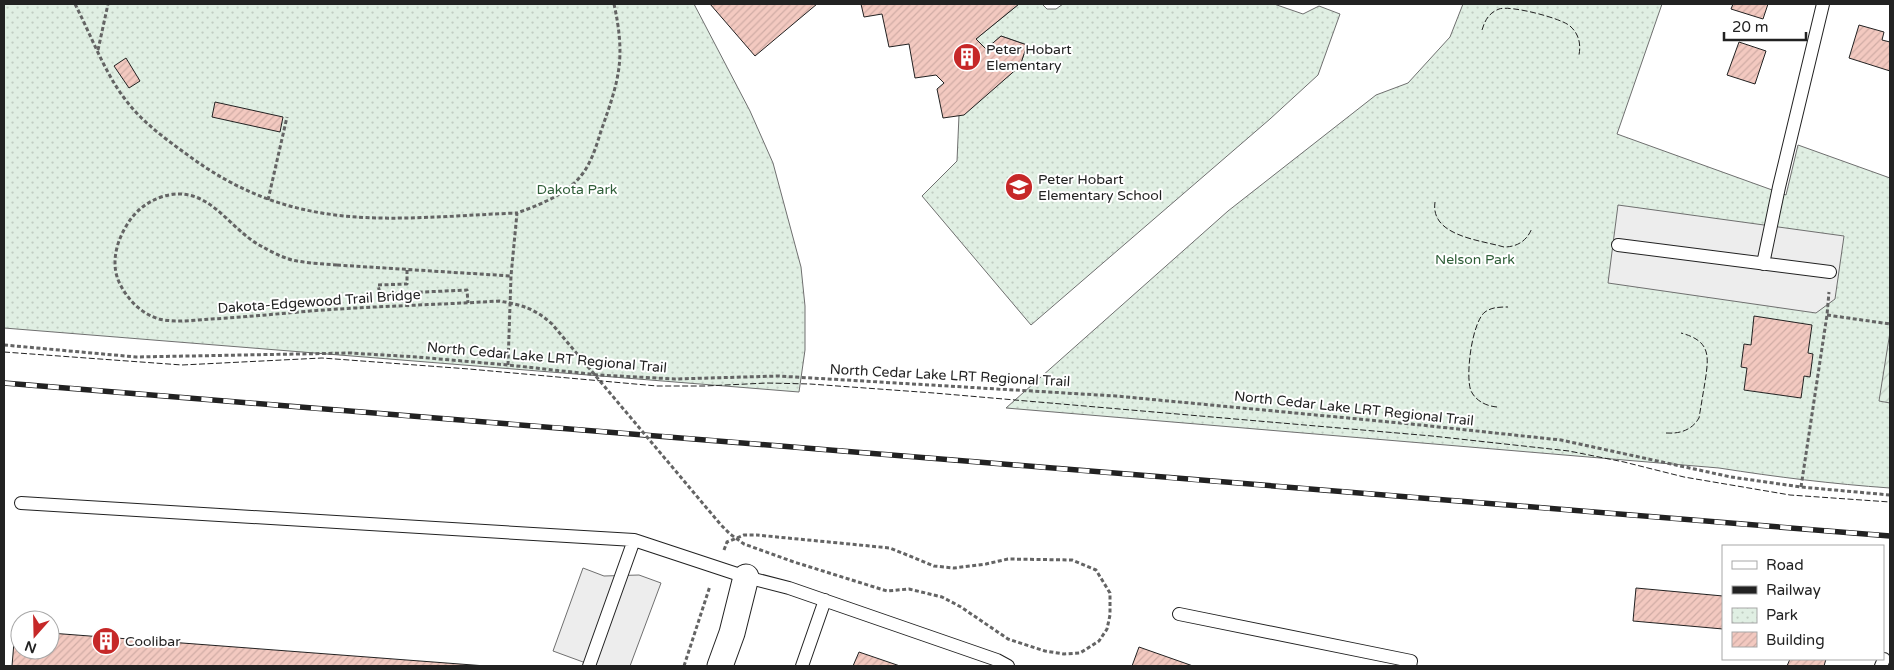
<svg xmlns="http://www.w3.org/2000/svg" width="1894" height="670" viewBox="0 0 1894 670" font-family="'Varela Round',sans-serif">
	<defs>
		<pattern id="park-dots" width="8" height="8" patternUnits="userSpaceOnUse" patternTransform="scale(1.25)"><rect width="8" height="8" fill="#e0efe3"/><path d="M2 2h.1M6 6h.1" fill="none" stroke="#c0cdc2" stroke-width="1.8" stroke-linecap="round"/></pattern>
		<pattern id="garden-furrows" width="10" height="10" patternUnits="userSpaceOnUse" patternTransform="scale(1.25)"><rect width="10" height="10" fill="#e0efe3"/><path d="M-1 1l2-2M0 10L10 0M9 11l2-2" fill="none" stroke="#c0cdc2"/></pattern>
		<pattern id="building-hatch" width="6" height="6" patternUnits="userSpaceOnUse" patternTransform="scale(1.25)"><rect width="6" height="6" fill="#f3c9c0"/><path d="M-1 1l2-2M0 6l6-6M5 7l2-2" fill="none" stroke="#d0aca5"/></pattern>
	</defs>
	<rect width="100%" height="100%" fill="#fff"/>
	<path fill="url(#park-dots)" stroke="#6f6f6f" d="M4,4H694L750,111L773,163L801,267L805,306V350L799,392L4,328Z
		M1019,4H1042L1047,9H1056L1063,4H1274L1303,14L1319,6L1340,14L1318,75L1270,119L1031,325L922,196L957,161L959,115L964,114L1020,66L1027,45L1001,36L986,49L976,39Z
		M1463,4H1662L1617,134L1786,195L1798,145L1890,178V488C1833,484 1776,477 1719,468L1006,408L1228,211L1376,95L1408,83L1450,37Z"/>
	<path fill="url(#garden-furrows)" stroke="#6f6f6f" d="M1890,332V403L1879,401Z"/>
	<path fill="#ededed" stroke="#6f6f6f" d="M1618,205L1844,236L1835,299L1816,313L1608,283Z
		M583,568L604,576L639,575L661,583L630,666H594L553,651Z"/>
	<path fill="url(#building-hatch)" stroke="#222" d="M710,4H817L755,56Z
		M861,4H1019L976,39L986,49L1001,36L1027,45L1020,66L964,115L943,118L937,89L944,83L936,75L915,78L909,44L889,47L882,14L864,17Z
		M1733,4H1768L1763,19L1731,9Z
		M1859,25L1884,32L1882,40L1890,42V71L1849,58Z
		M1739,42L1766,51L1755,84L1727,75Z
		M126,58L140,81L129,88L114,66Z
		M215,102L283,117L280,132L212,117Z
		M1754,316L1812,325L1808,353L1813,354L1810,377L1804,376L1801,398L1744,390L1747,368L1741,367L1744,344L1751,345Z
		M1636,588L1723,596V629L1633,621Z
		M15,630L20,631V650H50V633L486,666H12Z
		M1139,647L1193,666H1132Z
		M859,652L900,666H853Z
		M1790,659H1826L1824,666H1787Z"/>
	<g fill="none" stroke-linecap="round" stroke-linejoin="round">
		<defs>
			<path id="lane" d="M1618,245L1830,272
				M1763,264L1779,187L1823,4
				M21,503L634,540L746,577L789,588L997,660L1008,666
				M1179,614L1411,661L1410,666
				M589,666L634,540
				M802,666L825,600
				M1881,666L1884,659"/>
			<path id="street" d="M720,666L732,633L746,577"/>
		</defs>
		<use href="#lane" stroke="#222" stroke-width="14"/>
		<use href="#street" stroke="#222" stroke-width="27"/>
		<path stroke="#646464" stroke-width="3" stroke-dasharray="4 2.5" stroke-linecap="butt" d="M75,4C93,39 107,80 133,109C148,126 167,140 185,153C295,236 390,218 517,213
			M98,50L108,4
			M268,200L287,117
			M337,265L511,276
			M407,270V284L378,285L380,294L467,290L468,303
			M1827,315L1890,324
			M4,345L136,357L350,353L417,357L508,365L599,375L675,379L778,376L1116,396L1411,424L1561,440L1731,477L1801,487L1890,495
			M508,365L511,276L517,213C539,205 565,195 580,177C591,164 596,147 601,131C619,80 626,59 614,4
			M1801,487L1827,315L1829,292
			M724,550L727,542L744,535H757
			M684,666L710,586"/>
		<use href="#lane" stroke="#fff" stroke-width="12"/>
		<use href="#street" stroke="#fff" stroke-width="25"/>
		<defs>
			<path id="rail" d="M4,383L1890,536"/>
		</defs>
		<use href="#rail" stroke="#222" stroke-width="5.5"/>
		<use href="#rail" stroke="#fff" stroke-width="4" stroke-dasharray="11" stroke-linecap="butt"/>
		<path stroke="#646464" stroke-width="3" stroke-dasharray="4 2.5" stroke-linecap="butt" d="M337,265C322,264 306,263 292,260C281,257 270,251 261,246C226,227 208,182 161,197C145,203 134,212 125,228C116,244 111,264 119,282C127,299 140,313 159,319C176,323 195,320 212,319C245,317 277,314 310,311C373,306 436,305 499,301C522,305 534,308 552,324L721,525L730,534L744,544L794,562L887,591L909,589L942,597L961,607L1008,639L1045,651L1064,654L1080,653L1099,641L1107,629L1110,615V593L1096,570L1072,560L1008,559L986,564L954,568L934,566L890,548L757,535"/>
		<path stroke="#222" stroke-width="1" stroke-dasharray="6 2.5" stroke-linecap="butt" d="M1482,30C1485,20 1489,13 1499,9C1510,5 1561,18 1570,26C1579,34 1581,44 1579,55
			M1435,202C1430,236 1480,240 1504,247C1517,247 1527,241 1532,228
			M4,352L182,365L322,358L469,369L657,386H705L767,383L810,384L934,393L1432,436L1569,451L1624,462L1684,477L1790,495L1890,502
			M1497,407C1486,406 1476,401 1471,391C1465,376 1472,322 1485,312C1492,307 1500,307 1508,307
			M1666,433C1680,434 1692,430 1699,418C1701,406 1703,394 1705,382C1709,356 1711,341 1681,333"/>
	</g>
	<defs>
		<symbol id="building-disc" viewBox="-11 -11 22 22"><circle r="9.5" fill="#c62828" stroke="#fff"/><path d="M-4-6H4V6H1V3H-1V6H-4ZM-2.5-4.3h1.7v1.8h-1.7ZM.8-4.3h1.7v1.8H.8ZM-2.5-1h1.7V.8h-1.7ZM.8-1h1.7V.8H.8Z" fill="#fff"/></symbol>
		<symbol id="school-disc" viewBox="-11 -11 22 22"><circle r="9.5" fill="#c62828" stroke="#fff"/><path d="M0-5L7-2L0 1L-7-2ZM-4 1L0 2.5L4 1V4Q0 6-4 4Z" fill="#fff"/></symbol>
	</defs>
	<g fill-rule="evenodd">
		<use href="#building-disc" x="951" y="41" width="32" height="32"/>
		<use href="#school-disc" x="1003" y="171" width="32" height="32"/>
		<use href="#building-disc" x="90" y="625" width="32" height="32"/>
	</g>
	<g text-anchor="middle" stroke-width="4" stroke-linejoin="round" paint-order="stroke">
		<g font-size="14" fill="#222" stroke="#fff" text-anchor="start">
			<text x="986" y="54">Peter Hobart<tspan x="986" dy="16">Elementary</tspan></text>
			<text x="1038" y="184">Peter Hobart<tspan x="1038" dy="16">Elementary School</tspan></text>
			<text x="125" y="646">Coolibar</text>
		</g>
		<g font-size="14" fill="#2f5e38" stroke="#fff">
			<text x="577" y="194">Dakota Park</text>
			<text x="1475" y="264">Nelson Park</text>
		</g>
		<g font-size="14" fill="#222" stroke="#fff">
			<text transform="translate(319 301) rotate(-4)" y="5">Dakota-Edgewood Trail Bridge</text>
			<text transform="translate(547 357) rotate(5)" y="5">North Cedar Lake LRT Regional Trail</text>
			<text transform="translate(950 375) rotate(3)" y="5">North Cedar Lake LRT Regional Trail</text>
			<text transform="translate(1354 408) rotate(6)" y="5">North Cedar Lake LRT Regional Trail</text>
		</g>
	</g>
	<rect width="1894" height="670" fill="none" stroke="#222222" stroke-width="10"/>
	<rect x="1722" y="545" width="162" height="115" fill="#ffffff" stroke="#a7a7a7"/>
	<rect x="1732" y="561" width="25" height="8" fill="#ffffff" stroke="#a7a7a7"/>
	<text x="1766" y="570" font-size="15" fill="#222222">Road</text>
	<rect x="1732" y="586" width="25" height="8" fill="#222222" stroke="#a7a7a7"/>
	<text x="1766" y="595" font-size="15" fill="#222222">Railway</text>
	<rect x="1732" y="608" width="25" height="15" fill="url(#park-dots)" stroke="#a7a7a7"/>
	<text x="1766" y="620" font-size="15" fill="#222222">Park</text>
	<rect x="1732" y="632" width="25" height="15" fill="url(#building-hatch)" stroke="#a7a7a7"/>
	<text x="1766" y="645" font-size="15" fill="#222222">Building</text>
	<g transform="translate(35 635) rotate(200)"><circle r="24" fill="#ffffff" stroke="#a7a7a7"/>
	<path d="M0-4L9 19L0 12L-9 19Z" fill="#c62828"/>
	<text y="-8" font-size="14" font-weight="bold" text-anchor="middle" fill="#222222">N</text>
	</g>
	<path d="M1724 32v8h82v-8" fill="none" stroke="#222222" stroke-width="2.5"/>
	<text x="1732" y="32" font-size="15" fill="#222222" stroke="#ffffff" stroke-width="4" paint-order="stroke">20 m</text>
</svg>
